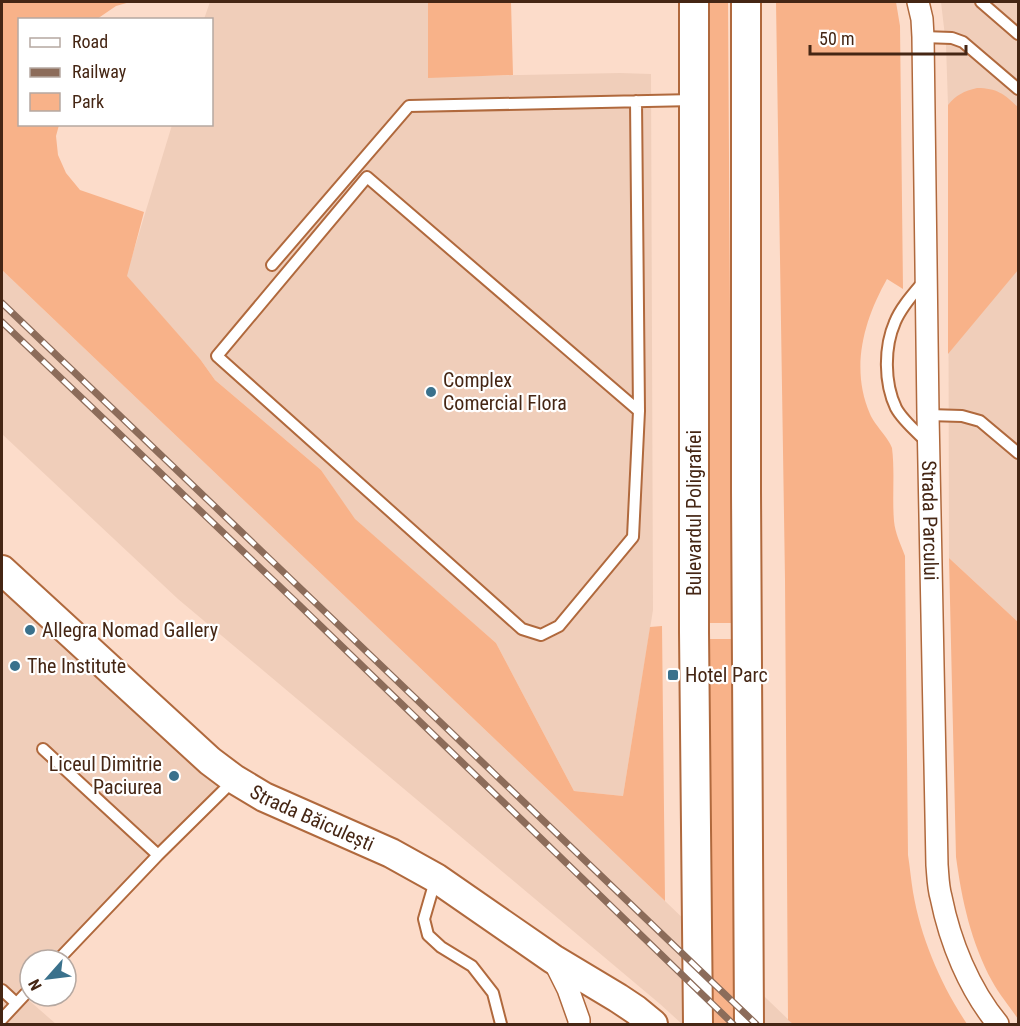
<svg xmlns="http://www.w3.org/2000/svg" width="1020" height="1026" viewBox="0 0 1020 1026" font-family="'Roboto Condensed',sans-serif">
	<rect width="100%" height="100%" fill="#fcdcca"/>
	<path fill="#f0ceba" d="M210,2H428V77L620,73L651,74L653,610L623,796L574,791L496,643L354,519L321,470L215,380L200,359L126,276L172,125L212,124V20L204,19Z
		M941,2H1018V622L949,558L948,105L946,45Z
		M2,270L665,901L793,1024H682L660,1004L178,599L2,434Z
		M2,571L234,779L58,960H30V989L24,996L56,1024H2Z"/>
	<path fill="#f8b289" d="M2,2H130L116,6L97,19L20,20V124L59,125L56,136L58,155L66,173L80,190L144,212L127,276L200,359L215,380L321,470L355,519L496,643L574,791L623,796L650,627L662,626L665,901L2,270Z
		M428,2H511L513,75L428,78Z
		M700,2H728L732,623H704Z
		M776,2H896L900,26L903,289L887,279C864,320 850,368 870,414C874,424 890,440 892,448C895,472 892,497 894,521C895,533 901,545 905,556L908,855C910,868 911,880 913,892C921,939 941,985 967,1024H793L788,1020L785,579Z
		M977,88C997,88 1004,94 1018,107V270L948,354V105C956,95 964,91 977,88Z
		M949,558L1018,622V1019C1010,1007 999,994 992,981C971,942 962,901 956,857Z
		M706,639H733L736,1024H706Z"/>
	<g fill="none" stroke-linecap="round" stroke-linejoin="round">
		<defs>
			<path id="lane" d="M981,2L1018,34
				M923,37L952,38L963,42L1018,89
				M636,101L639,411L367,177L217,356L522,629L541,635L559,626L633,537L639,411
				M272,265L409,106L694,100
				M924,281C914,293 901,307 895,322C884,347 884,383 896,408C903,421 917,432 927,442
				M928,415L962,416L980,421L1018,453
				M43,749L158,855L234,780
				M435,881L424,919L428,935L441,947L472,966L493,993L501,1024
				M58,960L158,855
				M2,990L16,1003
				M2,1019L30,989"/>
			<g id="street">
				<path id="s1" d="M918,2L922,19L923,37L928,415L937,865C938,876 938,887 941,897C950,942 969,989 998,1024"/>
				<path d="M553,959L568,989L579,1020V1024"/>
			</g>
			<g id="secondary">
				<path d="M694,2V632L698,1024"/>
				<path d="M746,2V492L749,1024"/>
				<path id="s2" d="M2,570L210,761L234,779L264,797L391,853L436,878L553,959L618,998L636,1010L653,1024"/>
			</g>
		</defs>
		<use href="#lane" stroke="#b0693d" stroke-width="14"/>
		<use href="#street" stroke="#b0693d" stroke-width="24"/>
		<use href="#secondary" stroke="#b0693d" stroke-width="32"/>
		<use href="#lane" stroke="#fff" stroke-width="10"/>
		<use href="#street" stroke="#fff" stroke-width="21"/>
		<use href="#secondary" stroke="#fff" stroke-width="28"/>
		<defs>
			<path id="rail" d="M2,303L756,1024
				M2,322L296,602L733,1024"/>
		</defs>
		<use href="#rail" stroke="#8c6c5a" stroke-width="7"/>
		<use href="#rail" stroke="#fff" stroke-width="4.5" stroke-dasharray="14" stroke-linecap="butt"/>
	</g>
	<g fill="#3a718c" stroke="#fff" stroke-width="2">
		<circle cx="431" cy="392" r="6"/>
		<circle cx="30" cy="630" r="6"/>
		<circle cx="15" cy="666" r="6"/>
		<rect x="667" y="669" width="12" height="12" rx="3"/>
		<circle cx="174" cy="776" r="6"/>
	</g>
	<g text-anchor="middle" stroke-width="4.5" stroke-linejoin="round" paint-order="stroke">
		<g font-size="20" fill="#452614" stroke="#fff" text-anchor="start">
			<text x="443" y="387">Complex<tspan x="443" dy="23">Comercial Flora</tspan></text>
			<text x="42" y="637">Allegra Nomad Gallery</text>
			<text x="27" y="673">The Institute</text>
			<text x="685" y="682">Hotel Parc</text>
			<text x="162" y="771" text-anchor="end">Liceul Dimitrie<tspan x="162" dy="23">Paciurea</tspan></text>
		</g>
		<g font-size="20" fill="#452614" stroke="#fff">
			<text transform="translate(694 513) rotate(-90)" y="7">Bulevardul Poligrafiei</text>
			<text dy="7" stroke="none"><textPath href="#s1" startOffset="519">Strada Parcului</textPath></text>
			<text dy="7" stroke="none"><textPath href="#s2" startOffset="400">Strada Băiculești</textPath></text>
		</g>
	</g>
	<rect width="1020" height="1026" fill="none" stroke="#452614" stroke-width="6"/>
	<rect x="18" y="18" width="195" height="108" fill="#ffffff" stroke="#b5a8a1" stroke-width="1.5"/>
	<rect x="30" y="38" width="30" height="9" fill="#ffffff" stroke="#b5a8a1" stroke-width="1.5"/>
	<text x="72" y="48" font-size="18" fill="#452614">Road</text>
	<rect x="30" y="68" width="30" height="9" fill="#8c6c5a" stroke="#b5a8a1" stroke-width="1.5"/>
	<text x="72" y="78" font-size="18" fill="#452614">Railway</text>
	<rect x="30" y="93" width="30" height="18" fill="#f8b289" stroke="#b5a8a1" stroke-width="1.5"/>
	<text x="72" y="108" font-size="18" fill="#452614">Park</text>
	<g transform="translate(48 978) rotate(242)"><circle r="28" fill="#ffffff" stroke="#b5a8a1" stroke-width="1.5"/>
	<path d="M0-4.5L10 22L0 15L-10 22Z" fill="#3a718c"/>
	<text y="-9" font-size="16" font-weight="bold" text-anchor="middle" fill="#452614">N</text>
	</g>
	<path d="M810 45v9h156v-9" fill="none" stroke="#452614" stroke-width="3"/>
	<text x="819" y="45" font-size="18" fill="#452614" stroke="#ffffff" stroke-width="4.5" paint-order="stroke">50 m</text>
</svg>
